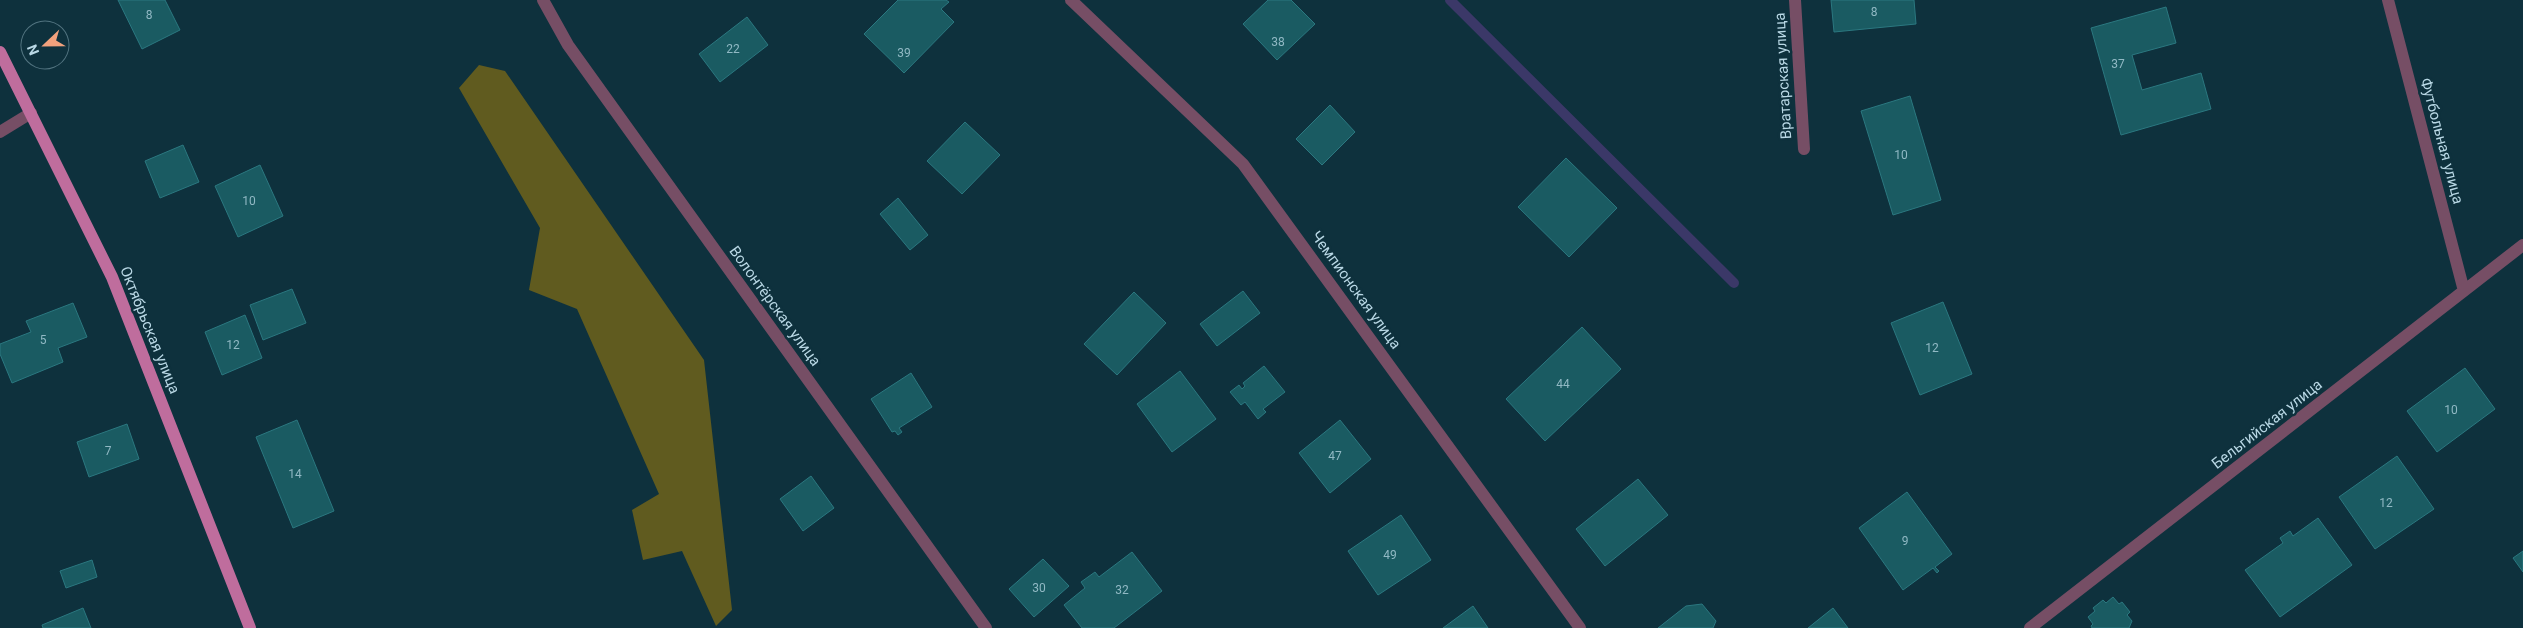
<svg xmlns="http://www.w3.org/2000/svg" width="2523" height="628" viewBox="0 0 2523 628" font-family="Roboto,sans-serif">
	<rect width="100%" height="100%" fill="#0e313d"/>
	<path fill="#605b1f" d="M479,65L505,71L704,360L732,610L716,626L682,551L643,560L632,510L659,494L577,309L529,290L540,228L459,88Z"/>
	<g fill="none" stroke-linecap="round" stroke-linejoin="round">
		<path stroke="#3b3868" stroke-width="10" d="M1450,0L1734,283"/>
	</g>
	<path fill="#1a5b62" stroke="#2b7880" d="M118,0H165L180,30L142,49Z
		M898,0H946L949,2L941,9L954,22L904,73L864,34Z
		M1268,0H1291L1315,24L1277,60L1243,24Z
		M1831,0H1914L1916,24L1834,32Z
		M2166,7L2176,43L2132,55L2142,90L2201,73L2211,109L2121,135L2091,28Z
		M747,17L768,45L720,82L699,54Z
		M1910,96L1941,200L1893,215L1861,111Z
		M1330,105L1355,132L1322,165L1296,139Z
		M965,122L1000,155L962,194L927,161Z
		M183,145L199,182L160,198L145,161Z
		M1566,158L1617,208L1569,257L1518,207Z
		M260,165L283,216L238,237L215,186Z
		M898,198L928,235L910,250L880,214Z
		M292,289L306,323L263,340L250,305Z
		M1243,291L1260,313L1217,346L1200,324Z
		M1134,292L1166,323L1117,375L1084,344Z
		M1943,302L1972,374L1920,395L1891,323Z
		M73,303L87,337L58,348L63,362L12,383L0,354V344L31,332L26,321Z
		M245,315L262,358L222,375L205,332Z
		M1582,327L1621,369L1545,441L1506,399Z
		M1264,366L1285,392L1263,409L1266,412L1258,419L1245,402L1241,405L1230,392L1239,385L1242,389L1245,386L1243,383Z
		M2465,368L2495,409L2437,452L2407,411Z
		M1180,371L1216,419L1172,452L1137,404Z
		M911,373L932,407L899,428L902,432L898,435L895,431L892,432L871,399Z
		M297,420L334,511L293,528L256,437Z
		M1340,420L1371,459L1330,493L1299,453Z
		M127,424L139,459L89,477L77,442Z
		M2397,456L2434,509L2375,549L2339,497Z
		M811,476L834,508L803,531L780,499Z
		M1638,479L1668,515L1605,566L1576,529Z
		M1907,492L1952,554L1935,567L1939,571L1937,573L1933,568L1903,590L1859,528Z
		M1401,515L1431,560L1378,595L1348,551Z
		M2318,518L2352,565L2280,617L2245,570L2283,543L2280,538L2290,531L2293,536Z
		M2523,551V572L2513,558Z
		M1132,552L1162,591L1114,628H1082L1064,605L1085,588L1081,582L1095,572L1099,577Z
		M1043,559L1069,586L1034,617L1009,589Z
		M92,560L97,577L66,588L60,571Z
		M2113,597L2119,604L2122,602L2130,612L2127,615L2132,621L2129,628H2092L2091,626L2093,624L2088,617L2095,611L2093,608L2103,600L2106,603Z
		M1702,604L1716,621L1713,628H1658L1686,606Z
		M1473,606L1488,628H1443Z
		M83,608L91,628H43L42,625Z
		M1833,608L1848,628H1808Z"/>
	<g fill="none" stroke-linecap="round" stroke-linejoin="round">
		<path stroke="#764e65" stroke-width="12" d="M543,0L568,45L986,628
			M1071,0L1243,164L1580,628
			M1795,0L1804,149
			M2388,0L2464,291
			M0,132L31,113
			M2030,628L2523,245"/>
		<path stroke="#bf6d9d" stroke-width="12" d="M0,52L112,277L250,628"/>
	</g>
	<g text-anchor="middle" stroke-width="5" stroke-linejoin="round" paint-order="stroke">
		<g font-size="12" fill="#91b9c4">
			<text x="1874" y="16">8</text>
			<text x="149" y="19">8</text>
			<text x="1278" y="46">38</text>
			<text x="733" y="53">22</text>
			<text x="904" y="57">39</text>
			<text x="2118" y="68">37</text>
			<text x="1901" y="159">10</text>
			<text x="249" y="205">10</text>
			<text x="43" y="344">5</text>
			<text x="233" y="349">12</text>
			<text x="1932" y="352">12</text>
			<text x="1563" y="388">44</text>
			<text x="2451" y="414">10</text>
			<text x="108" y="455">7</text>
			<text x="1335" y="460">47</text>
			<text x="295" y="478">14</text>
			<text x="2386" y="507">12</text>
			<text x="1905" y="545">9</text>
			<text x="1390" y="559">49</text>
			<text x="1039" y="592">30</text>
			<text x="1122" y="594">32</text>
		</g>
		<g font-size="15" fill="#b9d8e5" stroke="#0e313d">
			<text transform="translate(1783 76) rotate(-93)" y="5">Вратарская улица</text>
			<text transform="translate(2442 141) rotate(75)" y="5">Футбольная улица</text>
			<text transform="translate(1356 290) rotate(54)" y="5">Чемпионская улица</text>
			<text transform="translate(775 306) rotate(54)" y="5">Волонтёрская улица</text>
			<text transform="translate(150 330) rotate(68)" y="5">Октябрьская улица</text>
			<text transform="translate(2267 424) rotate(-38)" y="5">Бельгийская улица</text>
		</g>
	</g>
	<g transform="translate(45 45) rotate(248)"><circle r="24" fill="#0e313d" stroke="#527480"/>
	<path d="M0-4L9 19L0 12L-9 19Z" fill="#f1a17d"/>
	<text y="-8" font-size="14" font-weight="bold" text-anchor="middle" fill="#b9d8e5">N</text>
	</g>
</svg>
